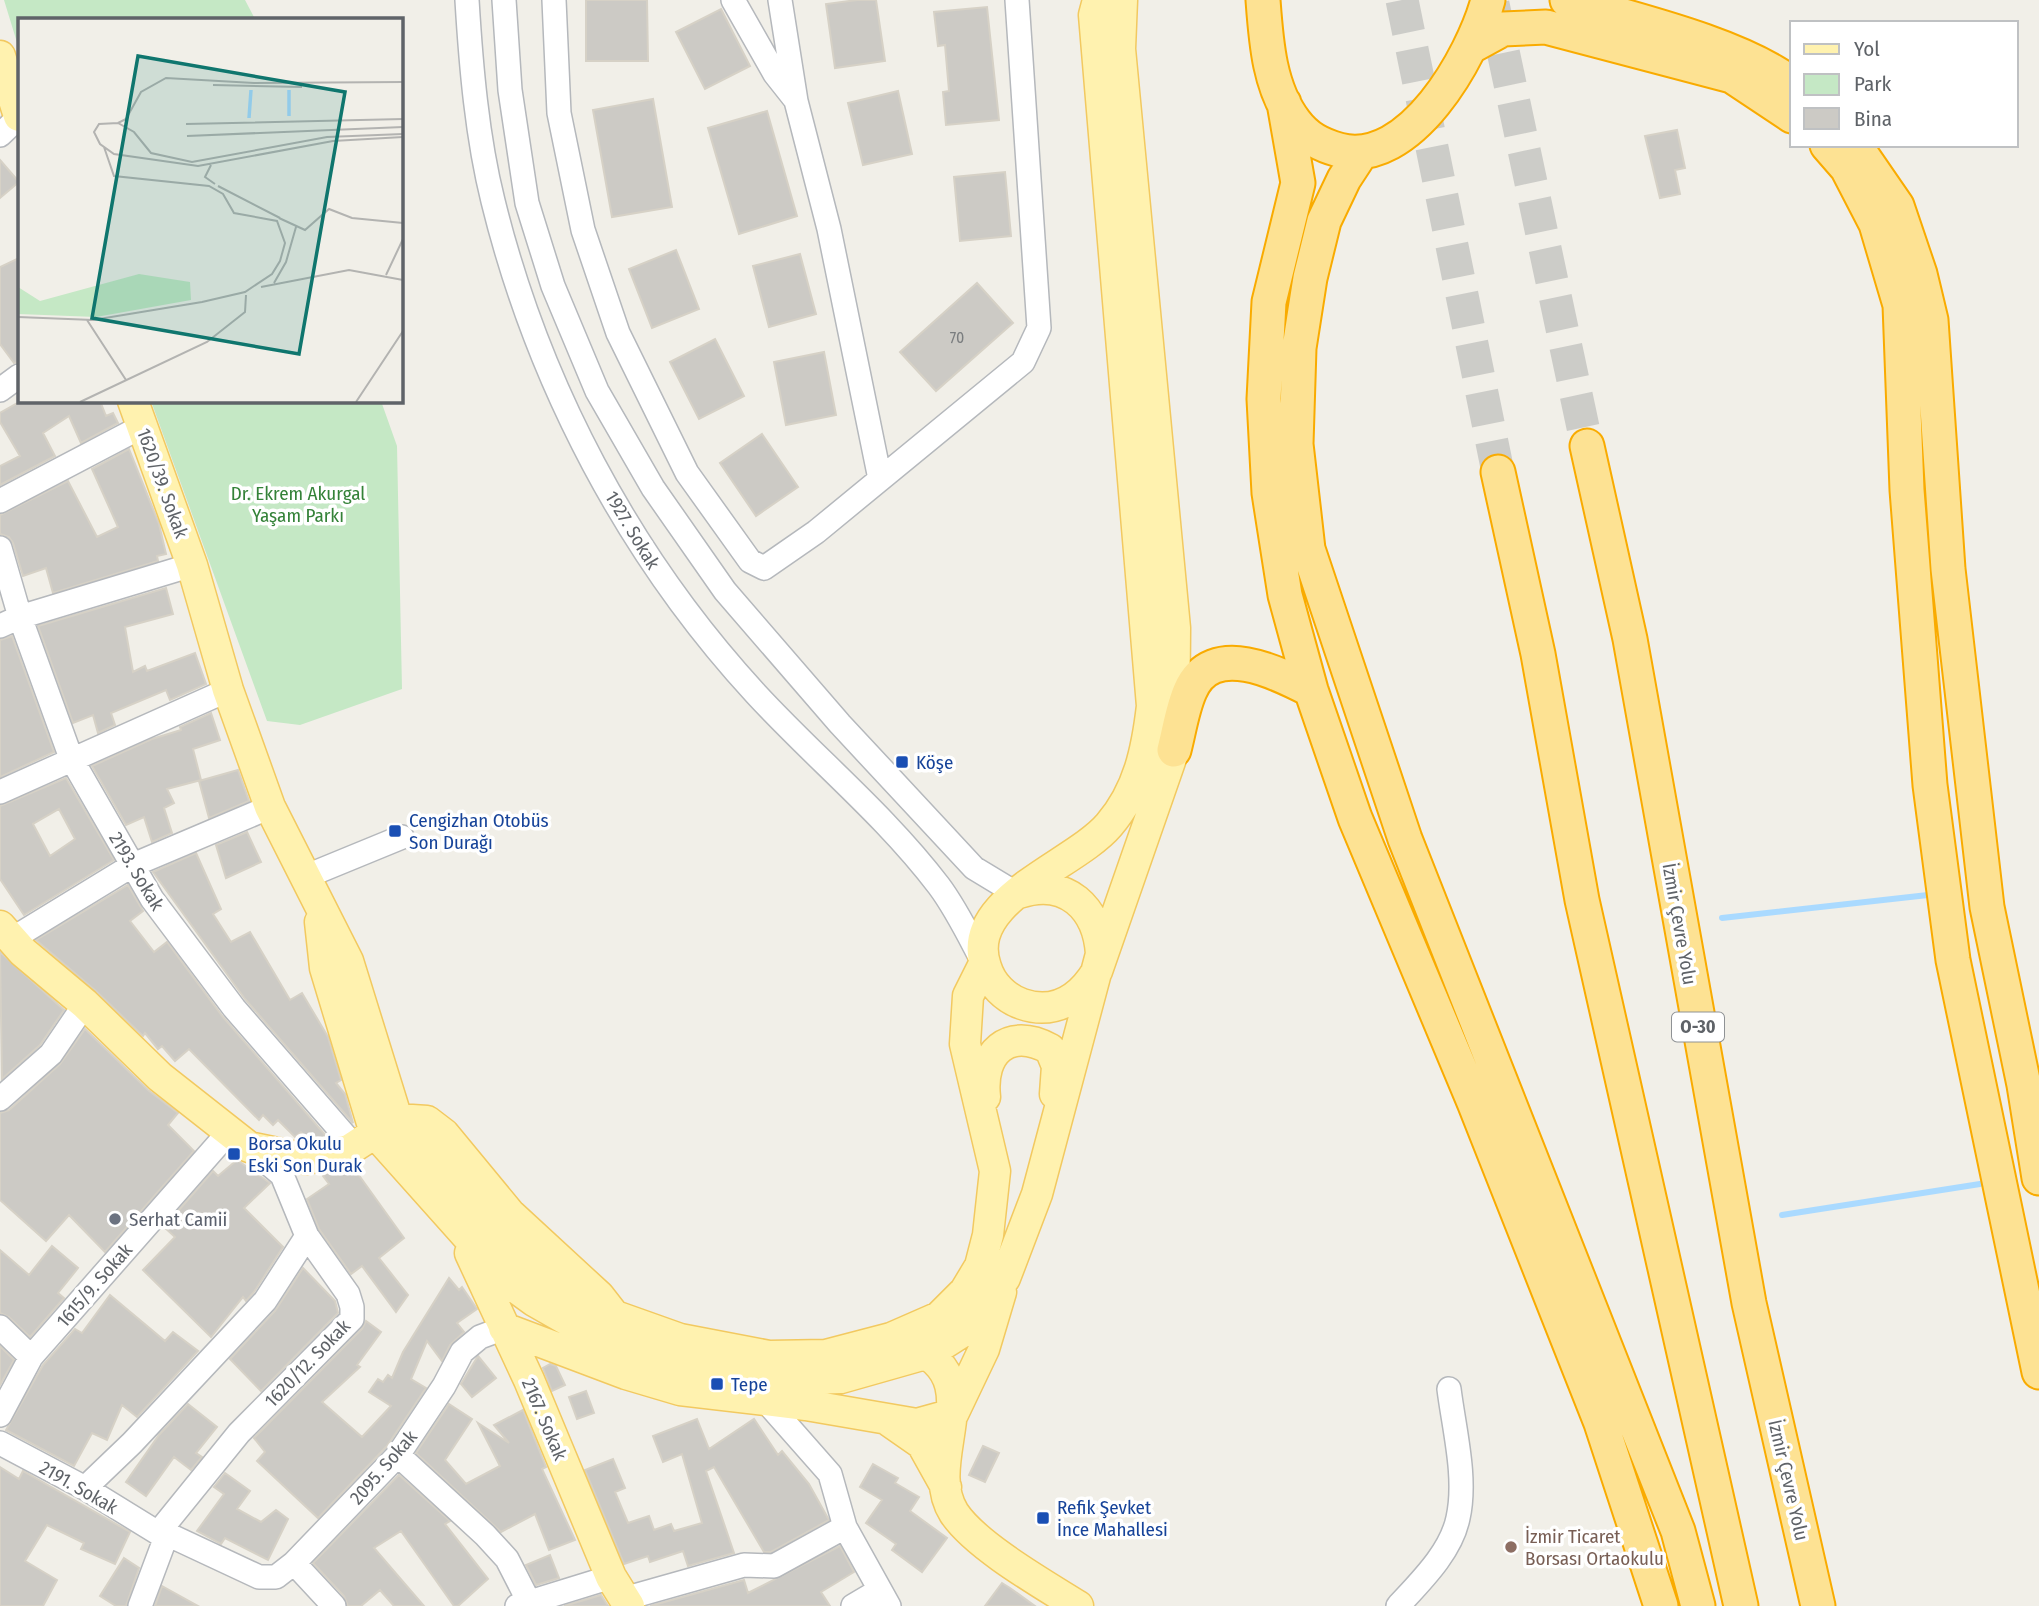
<svg xmlns="http://www.w3.org/2000/svg" width="2039" height="1606" viewBox="0 0 2039 1606" font-family="'Fira Sans Condensed',sans-serif">
	<rect width="100%" height="100%" fill="#f1efe8"/>
	<path fill="#c5e8c5" d="M4,0H245L255,19H19V49Z
		M151,401H381L397,446L402,689L300,725L267,721Z"/>
	<g fill="none" stroke-linecap="round" stroke-linejoin="round">
		<path stroke="#aadaff" stroke-width="6" d="M1722,918L1928,895
			M1782,1215L1980,1184"/>
	</g>
	<path fill="#cccac5" stroke="#d6d1c6" stroke-width="2" fill-rule="evenodd" d="M586,0H647L648,61H586Z
		M857,0H876L885,61L835,68L826,4Z
		M987,7L999,120L946,125L943,92L949,91L945,45L938,46L934,12Z
		M721,9L750,66L705,89L676,32Z
		M898,91L912,154L863,165L848,103Z
		M653,99L672,207L612,217L593,110Z
		M767,111L797,216L739,234L708,128Z
		M1677,130L1685,168L1675,170L1680,194L1660,198L1645,136Z
		M0,160L19,182L0,198Z
		M1005,172L1011,236L960,241L954,177Z
		M676,250L699,309L652,328L629,269Z
		M800,254L816,314L769,327L753,266Z
		M19,258V362L14,363L0,344V267Z
		M977,283L1013,323L936,391L900,352Z
		M715,339L744,396L699,419L670,362Z
		M824,352L836,415L786,425L774,362Z
		M21,401H100L106,416L113,413L118,423L81,443L69,416L43,433L55,456L0,485V466L20,456L0,422V413Z
		M762,434L798,487L756,516L720,463Z
		M129,449L159,524L166,554L157,556L158,561L53,593L46,568L23,576L13,543L9,537L0,534V515L68,481L97,537L118,527L92,469Z
		M166,588L173,614L125,627L133,672L145,666L147,671L195,653L206,684L170,700L166,690L111,713L115,725L98,733L93,715L73,723L38,626Z
		M12,636L54,752L0,777V640Z
		M211,713L220,740L193,749L201,780L167,789L174,803L164,808L172,833L152,842L144,817L126,825L92,766L152,739L181,730L180,727Z
		M238,770L249,801L209,818L199,781Z
		M66,778L114,860L24,915L0,879V806ZM59,809L75,839L50,856L33,824Z
		M247,832L261,862L226,878L216,845Z
		M196,853L221,909L213,914L231,942L250,932L290,1000L302,993L328,1037L341,1080L336,1083L345,1094L353,1123L245,999L153,872Z
		M128,885L143,911L130,921L154,952L167,942L223,1017L327,1137L309,1140L301,1132L295,1137L278,1120L273,1125L263,1115L259,1120L189,1049L175,1061L162,1046L158,1049L145,1033L143,1036L96,991L36,940Z
		M0,952L64,1010L40,1045L2,1079Z
		M85,1029L148,1090L178,1113L168,1125L194,1151L105,1252L69,1215L46,1241L0,1200V1113L9,1110L60,1064Z
		M237,1160L270,1183L244,1208L283,1247L254,1292L246,1301L243,1297L211,1337L143,1270L175,1237L164,1227L213,1171L218,1176Z
		M353,1167L404,1238L379,1258L408,1295L396,1312L362,1266L351,1274L319,1229L307,1199L329,1184L323,1176L328,1172Z
		M52,1246L78,1268L58,1293L64,1298L30,1337L9,1317L0,1313V1250L29,1275Z
		M303,1268L335,1301L338,1313L261,1391L230,1359L275,1311Z
		M449,1278L459,1290L462,1287L477,1309L457,1323L464,1332L450,1345L442,1361L427,1341L411,1379L426,1388L387,1446L318,1518L257,1461L265,1452L254,1438L362,1329L366,1321L381,1332L357,1365L360,1367L322,1402L362,1437L391,1406L369,1392L378,1379L383,1382L388,1375L392,1378L403,1352Z
		M110,1295L165,1341L173,1332L198,1351L137,1417L122,1405L107,1440L92,1433L74,1466L6,1430L43,1365L75,1329L82,1333Z
		M0,1346L14,1360L0,1385Z
		M478,1356L496,1378L472,1397L461,1384Z
		M550,1364L556,1366L565,1385L552,1391L543,1368Z
		M586,1391L594,1413L577,1419L569,1397Z
		M188,1404L217,1427L196,1453L202,1457L191,1470L174,1457L146,1496L126,1482L159,1435Z
		M449,1404L472,1419L445,1460L466,1484L500,1466L478,1423L509,1443L494,1425L523,1410L546,1467L542,1469L575,1540L549,1550L535,1514L501,1532L416,1453Z
		M697,1419L709,1449L754,1419L778,1455L782,1451L809,1484L829,1520L771,1552H764L714,1467L706,1471L734,1553L688,1566L683,1551L650,1562L648,1556L624,1564L585,1470L613,1459L625,1488L615,1492L628,1523L649,1516L654,1530L671,1524L674,1531L702,1523L682,1454L663,1462L653,1436Z
		M983,1446L999,1453L985,1482L969,1475Z
		M873,1464L898,1478L895,1483L919,1497L910,1511L947,1538L922,1572L892,1550L896,1544L866,1523L882,1500L860,1487Z
		M0,1467L19,1479L23,1471L130,1532L115,1564L81,1549L84,1543L47,1525L25,1561L57,1580L43,1606H0Z
		M225,1473L250,1491L237,1509L261,1522L276,1510L288,1519L268,1560L225,1538L221,1544L197,1531L224,1494L214,1487Z
		M399,1475L450,1521L445,1524L488,1579L458,1606H454L401,1531L374,1548L424,1606H394L380,1590L361,1606H348L344,1596L313,1563Z
		M840,1546L854,1572L821,1592L830,1606H650L744,1580L748,1593Z
		M550,1555L559,1578L536,1585L526,1565Z
		M124,1558L139,1568L126,1606H116L100,1596Z
		M1002,1583L1010,1588L1035,1606H985Z
		M162,1586L198,1606H155Z
		M601,1595L608,1606H564Z"/>
	<g fill="none" stroke-linecap="round" stroke-linejoin="round">
		<path stroke="#ccccc8" stroke-width="33" stroke-dasharray="33 17" stroke-linecap="butt" d="M1402,0L1498,472
			M1493,4L1587,446"/>
		<defs>
			<path id="minor" d="M467,0C471,66 477,137 493,201C538,384 629,556 756,694C816,759 885,815 939,886C957,910 970,938 984,964
				M504,0L510,90L527,203L553,286L597,391L653,488L725,591L840,724L974,868L1017,894
				M554,0L559,113L583,230L618,333L687,473L750,561L764,568L816,532L1023,362L1039,328L1017,0
				M733,0L775,74L794,98
				M780,0L796,101L829,229L880,479
				M0,135L19,117
				M0,390L19,376
				M0,501L143,426
				M0,548L20,617L71,758L152,899L234,1008L355,1147
				M0,626L20,617L192,565
				M0,792L228,690
				M307,876L402,837
				M12,939L133,865L270,807
				M0,1099L51,1054L85,1004
				M0,1327L31,1357
				M764,1399L830,1474L845,1527L889,1606
				M0,1415L31,1357L228,1133
				M0,1443L85,1488L158,1533L167,1534L259,1577H276L294,1563L398,1455L444,1386L462,1352L480,1337L504,1328
				M398,1455L485,1535L507,1559L529,1602
				M85,1488L132,1443L265,1301L307,1236
				M158,1533L239,1433L352,1319V1307L348,1294L307,1236L282,1175L250,1148
				M294,1563L334,1606
				M627,1598L744,1565L774,1566L845,1527
				M140,1606L167,1534
				M517,1606L611,1577
				M853,1606L880,1590
				M1398,1606C1421,1581 1451,1552 1458,1518C1467,1478 1454,1429 1449,1389"/>
			<path id="major" d="M1098,0L1094,15L1152,706C1147,749 1139,790 1109,825C1074,866 962,900 986,967C991,984 1005,998 1022,1004C1054,1015 1080,999 1097,971L1174,750L1175,628L1120,49L1122,0
				M0,56L19,116
				M133,401L192,565L228,690L270,807L348,961L397,1119L505,1248L573,1301L680,1339L769,1356L826,1355L891,1338L939,1317L965,1291L980,1266L988,1235L995,1171L965,1044L968,996L984,964
				M320,922L325,968L375,1133L508,1282L534,1301L611,1345L648,1358L708,1373L772,1380L841,1378L929,1353L962,1332L989,1300L1005,1278L1037,1194L1101,954C1098,908 1066,877 1019,893
				M0,926L23,952L85,1004L160,1077L249,1147L306,1159L349,1150L375,1133
				M985,1097C980,1053 1008,1026 1050,1049L1057,1066L1055,1094
				M397,1119L427,1121L444,1134L510,1214L599,1296L613,1314
				M470,1253L529,1380L611,1577L629,1606
				M504,1328L626,1374L680,1390L806,1405L917,1424L953,1414L984,1349L1001,1292
				M911,1346C994,1379 920,1460 954,1513C976,1546 1043,1584 1078,1606
				M889,1421L922,1444L946,1487"/>
			<path id="highway" d="M1263,0C1266,41 1269,88 1295,122C1307,138 1321,145 1339,150C1410,169 1473,56 1488,0
				M1567,0C1632,19 1740,44 1792,84
				M1470,47L1503,29L1546,27L1732,76L1792,116
				M1284,103L1298,183L1269,302L1264,399L1269,493L1285,595L1311,690L1355,818L1474,1102L1601,1423L1661,1606
				M1827,145L1847,168L1876,224L1900,305L1907,490L1930,785L1953,960L2039,1372
				M1855,145L1897,206L1920,274L1931,320L1948,569L1987,907L2024,1085L2039,1178
				M1361,153L1344,179L1324,221L1310,278L1299,348L1296,444L1308,549L1405,839L1678,1531L1698,1606
				M1587,446L1630,639L1749,1303L1818,1606
				M1498,472L1538,654L1582,900L1741,1606
				M1174,750C1179,731 1182,709 1190,691C1212,639 1278,673 1311,690"/>
		</defs>
		<use href="#minor" stroke="#b5b8bc" stroke-width="26"/>
		<use href="#major" stroke="#f2c960" stroke-width="33"/>
		<use href="#highway" stroke="#f9ab00" stroke-width="37"/>
		<use href="#minor" stroke="#fff" stroke-width="23"/>
		<use href="#major" stroke="#fff2af" stroke-width="30"/>
		<use href="#highway" stroke="#fde293" stroke-width="33"/>
	</g>
	<g fill="#1a4fb4" stroke="#fff" stroke-width="2.5">
		<rect x="895" y="755" width="14" height="14" rx="3.5"/>
		<rect x="388" y="824" width="14" height="14" rx="3.5"/>
		<rect x="227" y="1147" width="14" height="14" rx="3.5"/>
		<rect x="710" y="1377" width="14" height="14" rx="3.5"/>
		<rect x="1036" y="1511" width="14" height="14" rx="3.5"/>
	</g>
	<circle fill="#6b7280" stroke="#fff" stroke-width="2.5" cx="115" cy="1219" r="7"/>
	<circle fill="#8d6e63" stroke="#fff" stroke-width="2.5" cx="1511" cy="1547" r="7"/>
	<g text-anchor="middle" stroke-width="7" stroke-linejoin="round" paint-order="stroke">
		<g font-size="16" fill="#7a7d7f">
			<text x="957" y="343">70</text>
		</g>
		<rect fill="#fff" stroke="#8f9295" stroke-width="2" x="1672" y="1012.5" width="52" height="29" rx="5"/>
		<g font-size="18" font-weight="bold" fill="#5f6368">
			<text x="1698" y="1033">O-30</text>
		</g>
		<g font-size="19" fill="#5f6368" stroke="#fff">
			<text transform="translate(163 483) rotate(70)" y="7">1620/39. Sokak</text>
			<text transform="translate(633 530) rotate(59)" y="7">1927. Sokak</text>
			<text transform="translate(137 871) rotate(59)" y="7">2193. Sokak</text>
			<text transform="translate(1680 924) rotate(80)" y="7">İzmir Çevre Yolu</text>
			<text transform="translate(94 1285) rotate(-49)" y="7">1615/9. Sokak</text>
			<text transform="translate(307 1363) rotate(-46)" y="7">1620/12. Sokak</text>
			<text transform="translate(545 1419) rotate(67)" y="7">2167. Sokak</text>
			<text transform="translate(383 1467) rotate(-49)" y="7">2095. Sokak</text>
			<text transform="translate(1789 1480) rotate(77)" y="7">İzmir Çevre Yolu</text>
			<text transform="translate(79 1487) rotate(30)" y="7">2191. Sokak</text>
		</g>
		<g font-size="19" fill="#348238" stroke="#fff">
			<text x="298" y="500">Dr. Ekrem Akurgal<tspan x="298" dy="22">Yaşam Parkı</tspan></text>
		</g>
		<g font-size="19" fill="#164399" stroke="#fff" text-anchor="start">
			<text x="916" y="769">Köşe</text>
			<text x="409" y="827">Cengizhan Otobüs<tspan x="409" dy="22">Son Durağı</tspan></text>
			<text x="248" y="1150">Borsa Okulu<tspan x="248" dy="22">Eski Son Durak</tspan></text>
			<text x="731" y="1391">Tepe</text>
			<text x="1057" y="1514">Refik Şevket<tspan x="1057" dy="22">İnce Mahallesi</tspan></text>
		</g>
		<g font-size="19" fill="#5b616d" stroke="#fff" text-anchor="start">
			<text x="129" y="1226">Serhat Camii</text>
		</g>
		<g font-size="19" fill="#785e54" stroke="#fff" text-anchor="start">
			<text x="1525" y="1543">İzmir Ticaret<tspan x="1525" dy="22">Borsası Ortaokulu</tspan></text>
		</g>
	</g>
	<g transform="translate(18 18)">
		<rect width="385" height="385" fill="#f1efe8"/>
		<path d="M121,256L172,264L173,282L78,299L0,296V269L22,283Z" fill="#c5e8c5"/>
		<path fill="none" stroke="#aadaff" stroke-width="3.5" d="M271,98V72M231,100L233,72"/>
		<path fill="none" stroke="#b3b3b1" stroke-width="2" d="M195,67L284,69M100,105L108,101L123,74L148,60L236,65L385,64M168,106L385,101M385,116L309,119L174,144L133,135L116,114L100,105L81,106L76,114L82,126L96,136L180,148L315,123L385,119M169,118L385,109M193,147L187,159L197,166M200,168L262,200M261,200L287,212L311,191L334,200L385,205M368,257L385,221M256,265L268,244L278,209M243,269L331,252L385,262M0,299L75,302L184,284L227,274L254,256L262,243L267,225L259,203L216,195L205,176L191,168L96,158L86,129M69,302L108,362M62,384L189,324L227,294L228,277M338,384L385,313"/>
		<path fill="#0f766e" fill-opacity="0.15" stroke="#0f766e" stroke-width="3.5" d="M120,38L327,74L281,336L74,300Z"/>
		<rect width="385" height="385" fill="none" stroke="#5f6368" stroke-width="3.5"/>
	</g>
	<rect x="1790" y="21" width="228" height="126" fill="#ffffff" stroke="#bfc1c3" stroke-width="2"/>
	<rect x="1804" y="44" width="35" height="10" fill="#fff2af" stroke="#bfc1c3" stroke-width="2"/>
	<text x="1854" y="56" font-size="21" fill="#5f6368">Yol</text>
	<rect x="1804" y="74" width="35" height="21" fill="#c5e8c5" stroke="#bfc1c3" stroke-width="2"/>
	<text x="1854" y="91" font-size="21" fill="#5f6368">Park</text>
	<rect x="1804" y="108" width="35" height="21" fill="#cccac5" stroke="#bfc1c3" stroke-width="2"/>
	<text x="1854" y="126" font-size="21" fill="#5f6368">Bina</text>
</svg>
